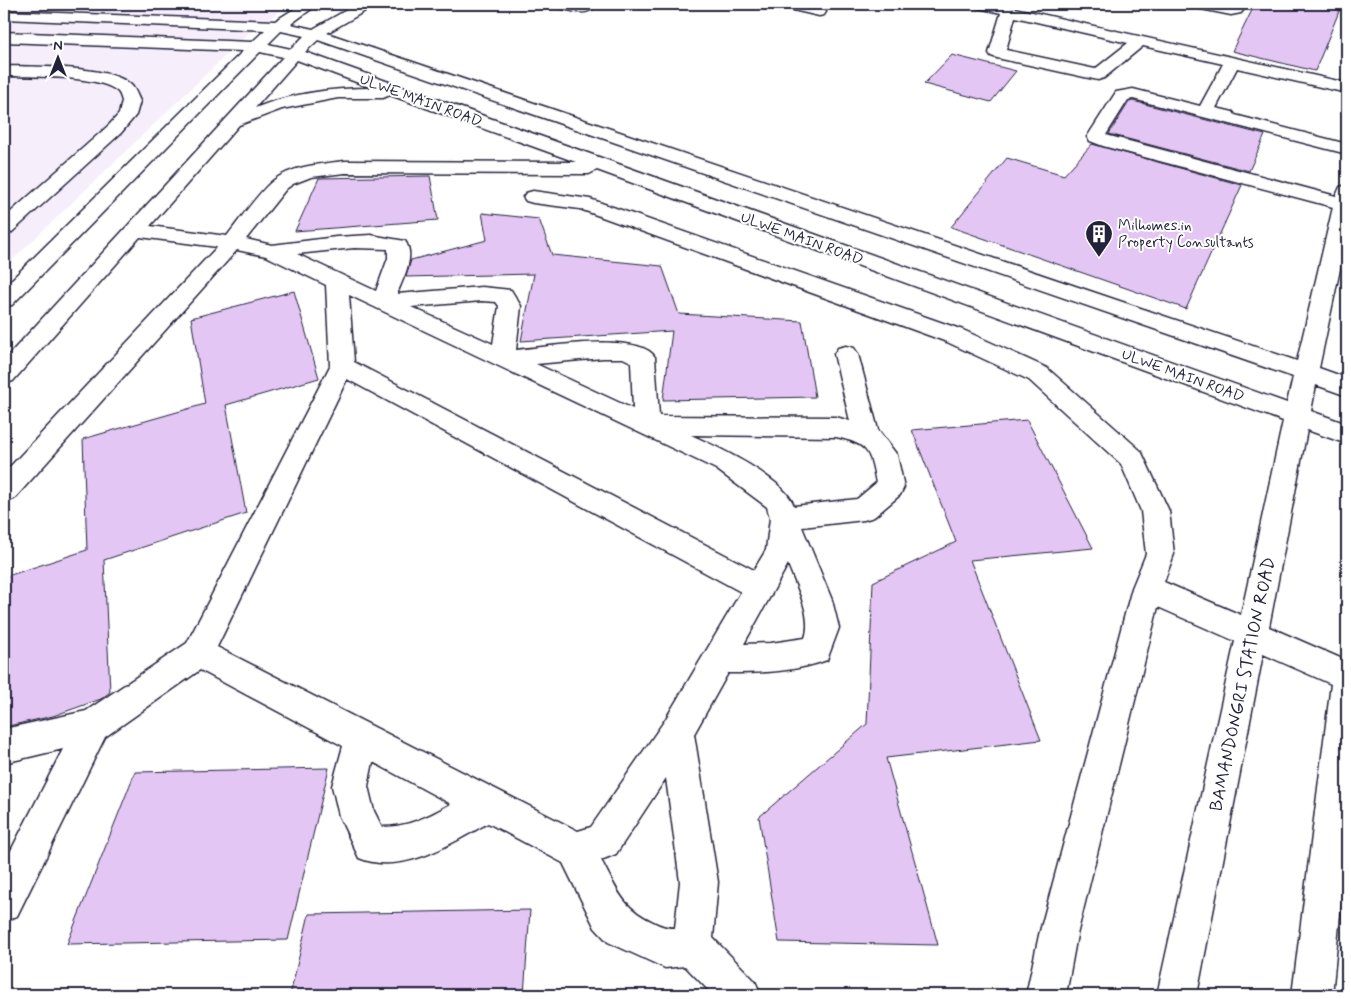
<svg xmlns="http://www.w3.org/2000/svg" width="1351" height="999" viewBox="0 0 1351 999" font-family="Mynerve,sans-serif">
	<rect width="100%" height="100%" fill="#fff"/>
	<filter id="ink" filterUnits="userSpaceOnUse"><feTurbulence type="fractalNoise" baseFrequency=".02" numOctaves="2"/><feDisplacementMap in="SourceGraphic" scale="10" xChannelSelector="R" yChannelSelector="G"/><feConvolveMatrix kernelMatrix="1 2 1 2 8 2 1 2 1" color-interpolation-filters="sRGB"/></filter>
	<g filter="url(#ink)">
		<path fill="#f7eefc" d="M4,4H290L248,34L4,268Z"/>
		<path fill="#e3c6f4" stroke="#22223b" d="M1255,4H1312L1340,9L1315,71L1232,51Z
			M952,55L1016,71L991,102L924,84Z
			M1133,101L1265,135L1249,171L1109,134L1129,102Z
			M1092,144L1242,185L1186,309L951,227L1007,158L1064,175Z
			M430,176L438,220L295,231L319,178Z
			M482,213L539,219L552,255L662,266L679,314L802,321L815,397L663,400L672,331L521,341L534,274L406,277L411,260L487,240Z
			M294,291L319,378L226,405L246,513L104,560L110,692L101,699L53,716L4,727V577L87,550L83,439L205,404L191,318Z
			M1027,420L1093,548L970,560L1041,740L886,758L938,945L779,942L759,817L867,724L873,582L956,542L912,430Z
			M329,768L288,940L67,944L135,772Z
			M530,910L524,995H290L309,914Z"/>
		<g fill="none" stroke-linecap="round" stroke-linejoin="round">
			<defs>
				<path id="minor" d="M302,4H318L291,24L313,29L357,4H374L372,7L327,33L1297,361L1333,207L1103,146L1090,141L1087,137L1116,92L1133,89L1200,106L1223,64L1143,46L1104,78L1098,80L997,58L991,56L989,53L1001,13L974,7L972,4H997L1347,83V93L1237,68L1216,108L1233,112L1235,115L1347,144V154L1133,99L1128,100L1106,135L1336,196L1340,187L1347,185V236L1319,368L1347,378V396L1316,385L1311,411L1347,424V444L1307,430L1269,627L1347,661V844L1332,995H1292L1331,684L1263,654L1197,995H1157L1235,641L1158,607L1077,935L1066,995H1026L1039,935L1132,588L1146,554L1141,511L1121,464L1029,380L947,342L580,209L533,203L526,201L523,197L526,193L533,191L590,199L963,330L1047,368L1141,451L1169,511L1174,554L1164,582L1241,615L1283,421L597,170L589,174L345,173L311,177L293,184L286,189L246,239L272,245L336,237L371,235L405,241C416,256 403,278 397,294L482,287L511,290L521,306L516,350C545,347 639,331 655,357L659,416L836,417L850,421L834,354L838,348L846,346L854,348L858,354L878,430L897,455L904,487L900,495L874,517L864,520L802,527L832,600L839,628L827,660C795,672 761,673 728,673L694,734L718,882L713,938L755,981L761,995H713L685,966L665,968L608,942L595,928L563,863L488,823C450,844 403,876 359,858L339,816L332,786L343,746L200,670L105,737L17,916L4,922V864L63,749L4,763V729L86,711L187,643L330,366L326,285L266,256L237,250L14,499L4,502V473L217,247L140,237L13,381L4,384V360L283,57L260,52L12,305L4,307V287L243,51L4,42V32L252,42L265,30L4,19V11L275,21ZM1015,17L1128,43L1095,69L1006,50ZM281,31L304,36L291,49L268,44ZM318,40L1293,377L1287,403L305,52ZM297,60L372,88C333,88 292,93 255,108ZM390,95L576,162L345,161C322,164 294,165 274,180C260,190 239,221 227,236L150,226L239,125L282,109L338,98H383ZM354,248L388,249V258L376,291L297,254ZM349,295L716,469L767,507L770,518L766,550L754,570L354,362ZM482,301L496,302L499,306L493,344L411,307ZM603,358H623L631,362L633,409L536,364ZM347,379L741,592L665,720L591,827L578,831L217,647ZM691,435L836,437C869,444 870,451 876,483L857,499L794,506C786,479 716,446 691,435ZM788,564C796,586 813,615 805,638L771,643L744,644ZM373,762L451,804C429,816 409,827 382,827L374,811L368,786ZM666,778L680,882L675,928C666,928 661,926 653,922C621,907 617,889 601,860L616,854Z
					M555,4H598C588,18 571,11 557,7Z
					M778,4H803L824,9L826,12L824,15L819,16L780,7Z
					M1189,4H1217L1231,7L1233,4H1248L1241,13L1231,15L1191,7Z
					M4,66C33,67 108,65 130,84C135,88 137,95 140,101L136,115L121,133L11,233L4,235V218L109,125L119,114L122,101C121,98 120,93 117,91C99,75 29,77 4,76Z"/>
			</defs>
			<use href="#minor" stroke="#22223b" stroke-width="3"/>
			<use href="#minor" fill="#fff" fill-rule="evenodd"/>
		</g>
	</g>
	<defs>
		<symbol id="building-pin" viewBox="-11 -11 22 30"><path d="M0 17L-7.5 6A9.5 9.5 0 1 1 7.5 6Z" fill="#22223b" stroke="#fff"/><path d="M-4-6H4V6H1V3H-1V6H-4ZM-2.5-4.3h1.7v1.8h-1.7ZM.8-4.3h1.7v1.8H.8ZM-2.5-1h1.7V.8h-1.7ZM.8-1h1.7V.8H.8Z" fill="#fff"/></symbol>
	</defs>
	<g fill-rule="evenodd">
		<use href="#building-pin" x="1083" y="218" width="32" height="43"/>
	</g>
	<g text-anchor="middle" stroke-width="4" stroke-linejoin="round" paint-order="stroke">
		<g font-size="15" fill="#22223b" stroke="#fff">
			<text transform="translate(421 100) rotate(20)" y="5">ULWE MAIN ROAD</text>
			<text transform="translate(802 238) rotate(20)" y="5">ULWE MAIN ROAD</text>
			<text transform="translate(1183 375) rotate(20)" y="5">ULWE MAIN ROAD</text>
		</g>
		<g font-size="15" fill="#22223b" stroke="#fff" text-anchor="start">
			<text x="1118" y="230">Milhomes.in<tspan x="1118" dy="17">Property Consultants</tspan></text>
		</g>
		<g font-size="18" fill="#22223b" stroke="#fff">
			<text transform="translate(1242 684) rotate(-78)" y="6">BAMANDONGRI STATION ROAD</text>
		</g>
	</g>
	<rect width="1351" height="999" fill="none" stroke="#fff" stroke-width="20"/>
	<rect x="10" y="10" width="1331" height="979" fill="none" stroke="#22223b" stroke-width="2" filter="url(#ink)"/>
	<g transform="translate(58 58)" stroke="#ffffff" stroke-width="4" paint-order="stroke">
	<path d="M0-4L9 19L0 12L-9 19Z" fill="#22223b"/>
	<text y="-8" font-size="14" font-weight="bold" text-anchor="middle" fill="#22223b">N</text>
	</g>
</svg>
